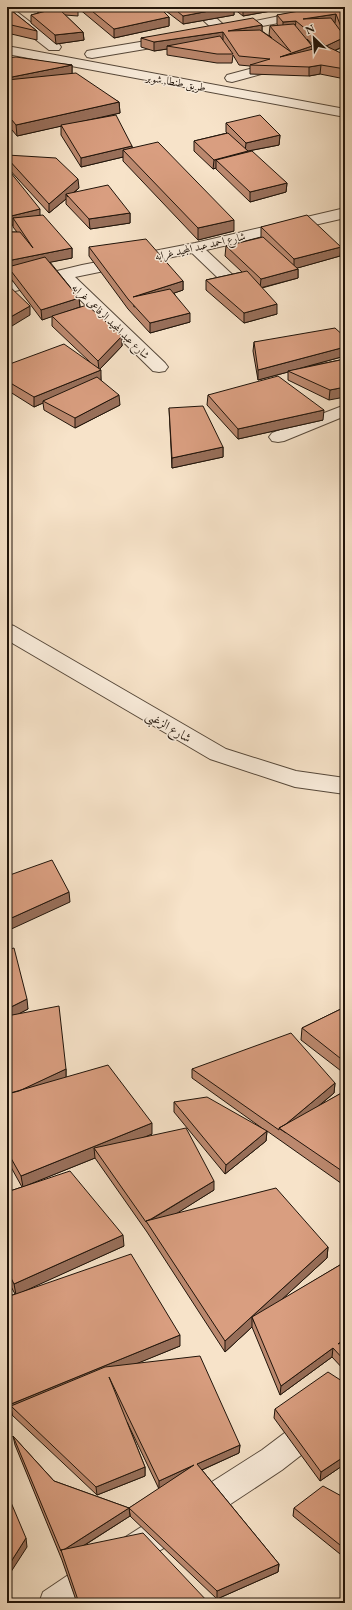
<svg xmlns="http://www.w3.org/2000/svg" width="352" height="1610" viewBox="0 0 352 1610" font-family="'EB Garamond',Amiri,serif">
	<rect width="100%" height="100%" fill="#f7e3c9"/>
	<filter id="stains"><feTurbulence type="fractalNoise" baseFrequency=".005" numOctaves="4"/><feColorMatrix values="0 0 0 0 .2 0 0 0 0 .09 0 0 0 0 .02 0 0 0 .5 -.17"/></filter>
	<radialGradient id="worn" r=".72"><stop offset=".6" stop-color="#630" stop-opacity="0"/><stop offset="1" stop-color="#630" stop-opacity=".3"/></radialGradient>
	<g fill="none" stroke-linecap="round" stroke-linejoin="round">
		<defs>
			<path id="minor" d="M7,7L12,8L59,44L61,47L59,50H49L7,17Z
				M189,7H204L226,27L324,7H345V11L229,32L223,35L218,34Z
				M170,37L175,38L177,41L175,44L92,58L87,57L85,54L87,51L92,50Z
				M7,46L345,109V117L7,54Z
				M345,48V56L310,62L305,61L303,58L305,55L310,54Z
				M279,61L284,62L286,65L284,68L232,82L227,81L225,78L227,75Z
				M345,208V218L206,250L252,293L254,296L252,299L246,301L240,299L192,253L75,277L165,363L168,367L165,371L159,372L153,371L60,280L7,293V283L82,265L195,243Z
				M345,405V416L284,441L278,442L272,441L269,437L272,433Z
				M7,624L14,626L226,749L296,771L345,778V794L295,787L210,759L7,640Z
				M345,1391V1421L282,1470L135,1567L124,1571L113,1567L109,1556L113,1545L262,1450L335,1395Z
				M97,1559L108,1563L112,1574L108,1585L81,1603H39L43,1592L86,1563Z"/>
		</defs>
		<use href="#minor" stroke="#56483a" stroke-width="2"/>
		<use href="#minor" fill="#faeddc" fill-rule="evenodd"/>
	</g>
	<path fill="#bb886e" stroke="#20140a" fill-rule="evenodd" d="M7,7L37,31V40L7,33Z
		M29,7H293L243,16L234,9V15L183,24L162,8H160L169,17V26L114,38L78,8V16L65,15L83,32L84,40L56,44L31,23V15L39,13Z
		M345,7V48L344,46L335,51L345,55V79L320,74L309,76L250,74V66L239,65L233,55L232,63H217L167,55V49L154,51L141,47V38L262,25V31L272,38L269,35L270,26H278L277,24V15ZM307,39L317,48L312,49V46Z
		M7,58L72,65V74L119,102L120,113L90,120L132,146V148L234,231L198,240L123,161V157L81,167L61,135V126L17,136L7,124Z
		M226,123L280,135L279,145L248,151V152L287,183L286,192L250,202L216,169V168L213,169L194,151V141L227,133L226,132Z
		M7,155L79,188L74,193L130,213V223L90,229L66,204V199L49,213L7,167Z
		M7,168L40,215L72,248V258L50,262L79,298L80,307L122,336V346L100,369L101,380L120,405L75,428L44,410L43,403L34,407L7,390V365L91,363L52,326V316L42,320L9,276L8,270L7,271V232H17L13,227V225L7,226Z
		M261,227L340,256L297,268L298,269V278L262,288L277,314L244,323L206,290V280L242,272L225,256L226,246L261,237Z
		M89,247L183,281V290L174,293L190,322L150,333L128,309L89,256Z
		M345,337V356L305,367L345,359L329,400L288,380V372L258,380L253,351L254,342Z
		M208,395L323,420L238,439L207,405Z
		M169,408L223,447V457L172,468Z
		M7,950L28,1009L18,1014L66,1069V1077L152,1134L147,1136L214,1190L177,1213L328,1247L327,1258L280,1301L345,1262V1371L332,1357L280,1395L252,1327L225,1352L147,1232L95,1158L30,1184L124,1246L30,1288L180,1346L135,1364L240,1445L239,1453L202,1470L279,1564L278,1572L217,1599L130,1516L129,1508L159,1489L127,1422L145,1467V1476L97,1495L12,1415L7,1397V1297L15,1294L7,1279V1192L22,1187L7,1160Z
		M345,1007V1074L301,1040L302,1028Z
		M192,1069L335,1083L334,1093L319,1106L345,1091V1186L267,1131L266,1141L225,1174L174,1112V1102L266,1131L192,1078Z
		M345,1383V1464L320,1481L274,1418L275,1409Z
		M13,1436L54,1481L129,1508L130,1516L85,1545L209,1603H77L62,1560L15,1445Z
		M345,1498V1558L293,1516L294,1508Z"/>
	<path fill="#986f5a" stroke="#20140a" d="M230,7H234V15L183,24V16Z
		M243,7H293L243,16Z
		M336,14L335,23L303,19Z
		M169,17V26L114,38V29Z
		M296,21L295,29L283,31V22Z
		M262,25V34L228,31Z
		M83,32L84,40L56,44L55,35Z
		M223,32V40L167,46V49L154,51V42Z
		M345,37L344,46L325,55L326,46Z
		M312,46V55L280,57Z
		M72,65V74L7,87V78Z
		M321,65L320,74L309,76V67Z
		M119,102L120,113L17,136L16,125Z
		M280,135L279,145L248,151V161L216,160V168L213,169L214,160L245,152L246,143Z
		M132,146L133,155L123,150V157L81,167V158Z
		M78,179L79,188L68,197L66,194V199L49,213V204Z
		M287,183L286,192L250,202V192Z
		M40,209V218H13V225L7,226V217Z
		M130,213V223L90,229L89,219Z
		M234,220V231L198,240V228Z
		M341,247L340,256L294,269V259Z
		M72,248V258L11,270L8,267V270L7,271V261Z
		M298,269V278L260,288L261,279Z
		M183,281V290L134,307L133,297Z
		M79,298L80,307L42,320L41,310Z
		M277,304V314L244,323V313Z
		M30,306V315L7,329V319Z
		M190,313V322L150,333V323Z
		M122,336V346L99,370L98,361Z
		M345,347V356L290,371H288V372L258,380V370Z
		M101,370V380L43,401V403L34,407V397Z
		M345,387V397L329,400L330,390Z
		M119,395L120,405L75,428V418Z
		M324,410L323,420L238,439V429Z
		M223,447V457L172,468V458Z
		M69,892L70,902L7,931V920Z
		M27,999L28,1009L7,1020V1009Z
		M66,1069V1079L7,1096Z
		M335,1083L334,1093L286,1133L280,1129Z
		M152,1123V1134L100,1156L94,1148L95,1158L23,1187L21,1176Z
		M267,1131L266,1141L225,1174L226,1165Z
		M7,1176H8L9,1185L7,1186Z
		M214,1181V1190L152,1229L147,1222Z
		M123,1235L124,1246L16,1295L14,1284Z
		M328,1247L327,1258L255,1324L252,1317V1327L225,1352V1341Z
		M180,1335V1346L18,1412L11,1406L12,1415L11,1404Z
		M333,1348L332,1357L280,1395L281,1386Z
		M240,1445L239,1453L197,1472V1464Z
		M345,1456V1464L320,1481L321,1472Z
		M194,1465L159,1489V1481Z
		M145,1467V1476L97,1495L96,1487Z
		M129,1508L130,1516L64,1558L62,1551Z
		M26,1538L27,1547L7,1578V1568Z
		M279,1564L278,1572L217,1599V1591Z"/>
	<path fill="#d99e80" stroke="#20140a" d="M7,7L37,31L7,24Z
		M87,7H159L169,17L114,29Z
		M172,7H230L183,16Z
		M321,7H345V13L340,14H345V37L336,14L303,19L331,18L345,37L326,46L296,21L283,22L277,15Z
		M58,8L83,32L55,35L31,15Z
		M253,18L262,25L228,31L260,30L291,52L270,26L294,24L312,46L280,57L326,46L345,55V69L321,65L309,67L250,65L270,59L239,56L223,32L154,42L141,38Z
		M220,36L233,54H217L167,46Z
		M16,57L72,65L7,78V58Z
		M76,73L119,102L16,125L7,114V80Z
		M116,115L132,146L81,158L61,125Z
		M260,115L280,135L246,143L226,123Z
		M228,133L248,151L214,160L194,141Z
		M158,142L234,220L198,228L123,150Z
		M252,151L287,183L250,192L216,160Z
		M7,155L56,158L78,179L49,204L7,158Z
		M7,168L40,209L7,217Z
		M108,185L130,213L89,219L66,194Z
		M43,215L72,248L7,261V232H20L33,248L13,218Z
		M307,215L341,247L294,259L261,227Z
		M263,237L298,269L261,279L226,246Z
		M146,239L183,281L133,297L170,289L190,313L150,323L128,299L89,247Z
		M45,257L79,298L41,310L8,267Z
		M247,271L277,304L244,313L206,280Z
		M7,284L30,306L7,319Z
		M87,305L122,336L98,361L52,316Z
		M335,328L345,337V347L258,370L254,342Z
		M64,344L101,370L34,397L7,381V365Z
		M345,359V387L330,390L288,371Z
		M278,376L324,410L238,429L208,395Z
		M97,377L119,395L75,418L43,401Z
		M203,406L223,447L172,458L169,408Z
		M52,860L69,892L7,920V876Z
		M14,948L27,999L7,1009V950Z
		M59,1006L66,1069L19,1091L7,1094V1016Z
		M345,1007V1062L302,1028Z
		M291,1033L335,1083L286,1124L279,1128V1130L192,1069Z
		M108,1065L152,1123L21,1176L7,1151V1094Z
		M345,1091V1173L279,1128Z
		M207,1097L267,1131L226,1165L174,1102Z
		M186,1128L214,1181L151,1219L146,1221V1222L94,1148Z
		M70,1171L123,1235L14,1284L7,1270V1192Z
		M276,1188L328,1247L225,1341L146,1221Z
		M131,1254L180,1335L11,1404L7,1391V1297Z
		M345,1262V1339L338,1344L345,1340V1361L333,1348L281,1386L252,1317Z
		M200,1356L240,1445L197,1464L279,1564L217,1591L129,1508L194,1465L159,1481L109,1377L145,1467L96,1487L11,1406L105,1367Z
		M328,1372L345,1383V1456L321,1472L275,1409Z
		M13,1436L54,1481L129,1508L65,1549L61,1550V1551Z
		M323,1486L345,1498V1549L294,1508Z
		M7,1493L26,1538L7,1568Z
		M143,1533L209,1603H79L61,1550Z"/>
	<g text-anchor="middle" stroke-width="3" stroke-linejoin="round" paint-order="stroke">
		<g font-size="11" fill="#20140a" stroke="#faeddc">
			<text transform="translate(176 82) rotate(10)" y="4">طريق طنطا, شوبر</text>
			<text transform="translate(200 246) rotate(-13)" y="4">شارع احمد عبد المجيد غرابه</text>
			<text transform="translate(111 321) rotate(44)" y="4">شارع عبد المجيد الرفاعى غرابه</text>
		</g>
		<g font-size="13" fill="#20140a" stroke="#faeddc">
			<text transform="translate(169 726) rotate(30)" y="5">شارع الزغبى</text>
		</g>
	</g>
	<rect width="352" height="1610" fill="none" stroke="#f7e3c9" stroke-width="24"/>
	<rect x="8" y="8" width="336" height="1594" fill="none" stroke="#20140a" stroke-width="2"/>
	<rect x="12" y="12" width="328" height="1586" fill="none" stroke="#20140a"/>
	<g transform="translate(314 38) rotate(335)" stroke="#faeddc" stroke-width="3" paint-order="stroke">
	<path d="M0-3L7 15L0 10L-7 15Z" fill="#20140a"/>
	<text y="-6" font-size="11" font-weight="bold" text-anchor="middle" fill="#20140a">N</text>
	</g>
	<rect width="100%" height="100%" filter="url(#stains)"/>
	<rect width="100%" height="100%" fill="url(#worn)"/>
</svg>
